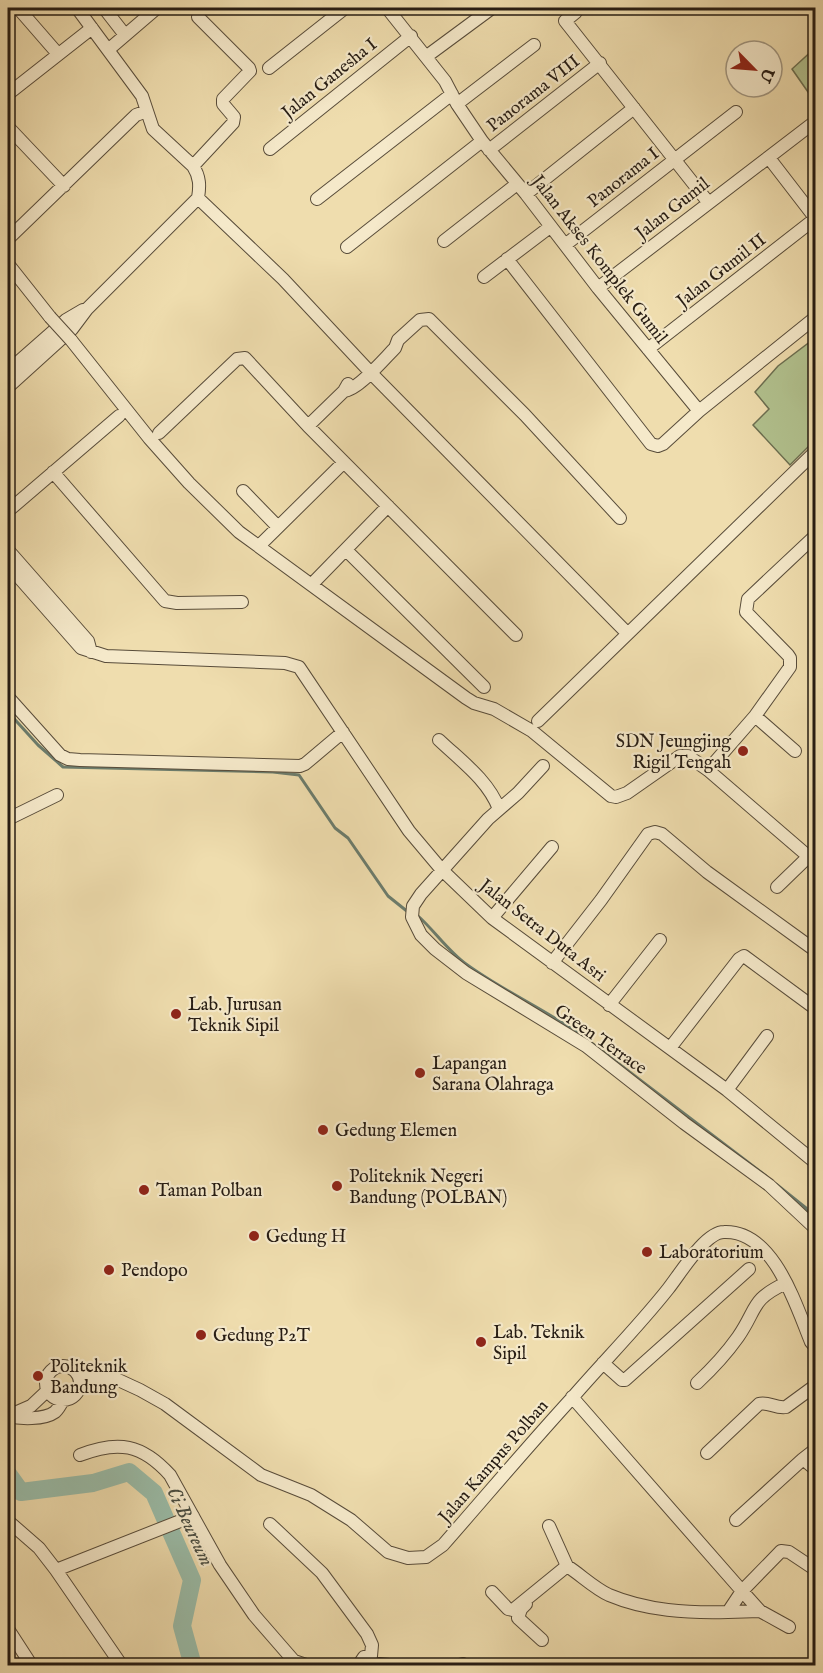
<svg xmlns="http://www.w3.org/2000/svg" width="823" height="1673" viewBox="0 0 823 1673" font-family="'IM FELL English',serif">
	<rect width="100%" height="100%" fill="#efddae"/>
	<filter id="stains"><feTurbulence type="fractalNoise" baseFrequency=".00333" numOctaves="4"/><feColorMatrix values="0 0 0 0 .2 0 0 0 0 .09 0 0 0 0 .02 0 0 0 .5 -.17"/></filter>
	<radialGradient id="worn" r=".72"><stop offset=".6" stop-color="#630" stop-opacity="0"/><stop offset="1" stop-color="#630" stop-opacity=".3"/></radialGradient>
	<path fill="#b2c28f" stroke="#6c6f51" stroke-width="1.5" d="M815,48V102L792,69Z
		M815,338V440L790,465L753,425L769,409L755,392L778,366Z"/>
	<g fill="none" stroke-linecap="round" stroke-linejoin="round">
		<path stroke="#6c7c6c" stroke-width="3" d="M8,712L38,745L63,767L273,772L299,775L335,828L348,838L388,896L408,912
			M417,915C434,930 448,951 466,964C503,991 544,1009 581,1035L766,1176
			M776,1184L806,1208L801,1205L816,1219"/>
		<path stroke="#9abca8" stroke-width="18" d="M8,1474L21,1492L93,1483L129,1472L154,1493L192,1580L182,1626L193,1666"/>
		<defs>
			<path id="minor" d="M18,8L58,54
				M77,8L142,96L153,129L193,166C200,177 200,186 198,198
				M104,8L125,35
				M387,8L445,81L457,104L482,141L526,194L598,288L699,411
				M576,12L565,21L708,202
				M108,50L157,8
				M427,56L492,8
				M269,68L345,8
				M8,94L92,28
				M457,104L534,45
				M9,128L64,186
				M270,149L411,36
				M489,150L600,63
				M769,158L816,219
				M193,166L233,123L234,117L223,104V99L250,71L249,68L198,17
				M526,194L634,108
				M198,198L283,279L370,372L627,633
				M317,199L452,94
				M8,239L136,115L147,111
				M444,241L517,184
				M565,245L736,112
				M347,247L482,141
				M507,259L651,444L658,446L663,444L699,411L816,317
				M8,264L50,317
				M484,277L550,227
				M598,288L812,124
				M71,340L149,438L189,483L239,532L466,698L474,703L494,709L532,731L611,796L616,797L627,793L680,756H688L708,770L816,863
				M648,349L816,218
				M8,371L66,320L83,310
				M8,387L72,329L87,309L198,198
				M344,391C358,390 384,359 395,348L398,340L420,320L429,319L525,415L620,518
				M308,426L344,391L348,384
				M159,433L237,359L245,358L308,426L516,635
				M53,472L165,601L177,603L242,602
				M243,491L278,527
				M8,511L119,416
				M263,542L344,462
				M8,550L88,641L91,652
				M346,550L484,687
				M8,565L81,648L106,656L285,663L299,667L409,831L441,869L492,918L727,1090L816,1163
				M315,581L388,506
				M8,697L60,755L68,759L80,760L300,766L305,764L343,732
				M755,716L795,751
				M538,721L816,451
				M439,740C461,761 488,780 499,809
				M543,766L518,793L488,819L421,894L413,906L412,917L421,935L435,949L466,973L586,1046L684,1123L769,1185L816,1229
				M708,770L755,716L790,667V658L788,655L746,612L748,599L816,535
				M8,819L57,795
				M777,887L808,857
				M492,918L552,847
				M552,963L601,900L648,834L655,832L662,834L707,872L816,951
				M609,1005L660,940
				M670,1048L739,959L744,956L816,1009
				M727,1090L767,1036
				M603,1363L622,1380H625L749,1269
				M46 1383a17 17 0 1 1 34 0a17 17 0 1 1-34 0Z
				M78,1374L101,1372L140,1390L165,1404L261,1475L311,1495L351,1520L388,1552L408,1558L426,1557L443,1545C486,1496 528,1446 572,1398C604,1361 638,1327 668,1289C680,1274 705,1232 724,1232C774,1230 796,1306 811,1342L816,1348
				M697,1383C713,1368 726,1354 738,1337C758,1308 750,1300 786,1283
				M79,1388L102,1382L113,1376
				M8,1416C20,1419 44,1420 55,1412C58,1409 61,1404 63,1400
				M8,1416L31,1406L48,1390
				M707,1453L759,1404C768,1401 776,1409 786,1407L816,1385
				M80,1455C118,1440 142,1444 170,1475L220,1565L254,1615L294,1661L309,1666
				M803,1459L812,1452H816
				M736,1520L803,1459L816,1470
				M8,1521L39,1548L56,1570L122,1666
				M270,1524L322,1573L367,1634L372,1645L371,1656
				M549,1526L567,1566
				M56,1570L193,1516
				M492,1592L508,1609L513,1610L567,1566C581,1575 594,1588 609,1595C647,1611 688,1613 728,1612L742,1591L572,1397
				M526,1604L521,1609L518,1618L542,1640
				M760,1611L742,1591L781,1551L789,1552L816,1570
				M728,1612L760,1611L789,1627
				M8,1629L32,1666
				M379,1664L399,1666
				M358,1666L364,1657L371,1656
				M456,1666L463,1664L466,1666"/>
		</defs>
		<use href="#minor" stroke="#584c3a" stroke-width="14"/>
		<use href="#minor" stroke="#f5e9ca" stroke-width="12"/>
		<defs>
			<path id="minor-bridge" d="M50,317L71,340"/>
		</defs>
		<use href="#minor-bridge" stroke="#584c3a" stroke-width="14" stroke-linecap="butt"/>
		<use href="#minor-bridge" stroke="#f5e9ca" stroke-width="12"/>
	</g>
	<g fill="#8f2418" stroke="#f5e9ca" stroke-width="2">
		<circle cx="743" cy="751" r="6"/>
		<circle cx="176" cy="1014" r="6"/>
		<circle cx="420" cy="1073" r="6"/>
		<circle cx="323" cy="1130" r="6"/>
		<circle cx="337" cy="1186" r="6"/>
		<circle cx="144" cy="1190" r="6"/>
		<circle cx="254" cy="1236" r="6"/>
		<circle cx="647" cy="1252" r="6"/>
		<circle cx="109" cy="1270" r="6"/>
		<circle cx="201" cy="1335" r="6"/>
		<circle cx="481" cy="1342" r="6"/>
		<circle cx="38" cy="1376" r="6"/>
	</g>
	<g text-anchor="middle" stroke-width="4.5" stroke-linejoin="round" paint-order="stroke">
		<g font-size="18" fill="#261c13" stroke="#f5e9ca">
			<text transform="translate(329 78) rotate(-39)" y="6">Jalan Ganesha I</text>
			<text transform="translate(533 93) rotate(-38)" y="6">Panorama VIII</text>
			<text transform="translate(623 177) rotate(-38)" y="6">Panorama I</text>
			<text transform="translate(672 208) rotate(-38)" y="6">Jalan Gumil</text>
			<text transform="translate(600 259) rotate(52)" y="6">Jalan Akses Komplek Gumil</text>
			<text transform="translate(721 270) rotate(-38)" y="6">Jalan Gumil II</text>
			<text transform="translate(543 930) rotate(38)" y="6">Jalan Setra Duta Asri</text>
			<text transform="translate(601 1039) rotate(35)" y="6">Green Terrace</text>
			<text transform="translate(493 1461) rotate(-49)" y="6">Jalan Kampus Polban</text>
		</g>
		<g font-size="18" fill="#261c13" stroke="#f5e9ca" text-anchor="start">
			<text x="731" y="747" text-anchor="end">SDN Jeungjing<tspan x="731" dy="21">Rigil Tengah</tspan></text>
			<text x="188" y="1010">Lab. Jurusan<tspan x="188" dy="21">Teknik Sipil</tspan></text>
			<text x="432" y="1069">Lapangan<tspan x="432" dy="21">Sarana Olahraga</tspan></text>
			<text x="335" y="1136">Gedung Elemen</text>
			<text x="349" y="1182">Politeknik Negeri<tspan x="349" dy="21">Bandung (POLBAN)</tspan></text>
			<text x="156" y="1196">Taman Polban</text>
			<text x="266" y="1242">Gedung H</text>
			<text x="659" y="1258">Laboratorium</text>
			<text x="121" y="1276">Pendopo</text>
			<text x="493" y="1338">Lab. Teknik<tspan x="493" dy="21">Sipil</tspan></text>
			<text x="213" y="1341">Gedung P2T</text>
			<text x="50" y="1372">Politeknik<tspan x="50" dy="21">Bandung</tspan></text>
		</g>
		<g font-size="20" font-style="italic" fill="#494c40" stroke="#f5e9ca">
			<text transform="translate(191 1526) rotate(65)" y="7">Ci Beureum</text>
		</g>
	</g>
	<rect width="823" height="1673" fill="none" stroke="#efddae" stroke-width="30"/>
	<rect x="9" y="9" width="805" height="1655" fill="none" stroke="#261c13" stroke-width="3"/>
	<rect x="15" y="15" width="793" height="1643" fill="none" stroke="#261c13" stroke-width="1.5"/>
	<g transform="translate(754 69) rotate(115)"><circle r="28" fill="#f5e9ca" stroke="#a29781" stroke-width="1.5"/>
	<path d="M0-4.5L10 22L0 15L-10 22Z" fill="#8f2418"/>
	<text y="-9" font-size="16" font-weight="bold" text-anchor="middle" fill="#261c13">U</text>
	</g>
	<rect width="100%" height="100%" filter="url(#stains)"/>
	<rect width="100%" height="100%" fill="url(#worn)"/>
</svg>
